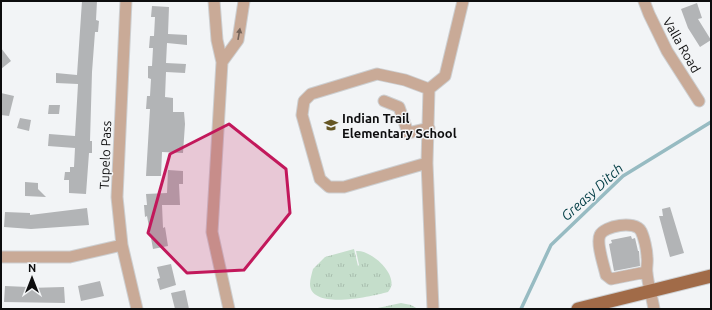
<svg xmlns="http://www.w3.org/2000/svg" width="712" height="310" viewBox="0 0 712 310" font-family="Ubuntu,sans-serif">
	<defs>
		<pattern id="grass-tufts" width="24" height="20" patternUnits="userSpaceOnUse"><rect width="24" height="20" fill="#c5decb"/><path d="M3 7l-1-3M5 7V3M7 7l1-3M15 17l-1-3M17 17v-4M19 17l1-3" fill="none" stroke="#a8bdad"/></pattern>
	</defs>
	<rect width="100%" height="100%" fill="#f2f4f6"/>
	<path fill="url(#grass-tufts)" d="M354,249L358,266L359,265L356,251C371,249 402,277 388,292C370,297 310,310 310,284C310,279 312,273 313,269L325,257Z
		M401,303L411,305L418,309H373Z"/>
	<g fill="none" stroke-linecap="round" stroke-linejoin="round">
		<path stroke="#97bbc2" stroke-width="3.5" d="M521,309L551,245L623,176L711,122"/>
	</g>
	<path fill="#b2b4b6" d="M82,1H97L96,20L99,21L98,32H95L92,72L90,141H92V153H89L86,194L69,193V180H64L65,172H70V167H74L75,148L48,146L49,134L75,136L78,84L56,83V73L77,75Z
		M697,3L702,18L698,19L711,40L700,47L688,28L681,9Z
		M152,6L169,7L168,34L187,35V45L167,43L166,63L186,64L185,73L166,72L165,97L173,98V112H184L185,124L183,153L162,152L161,176H146L150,109H146L147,96H150L151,79L148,78V66H152L153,48H149L150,36H154L155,17H151Z
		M1,48L11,61L1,69Z
		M1,93L14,96L9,116L1,115Z
		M49,105H60L59,114H48Z
		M20,118L31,120L29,131L17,128Z
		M168,170L183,171V184H179L180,205H162L163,228L165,227L168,246L153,249L147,216L145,217L144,205H147L146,194L167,193Z
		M25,182L38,183V189L46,197L25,196Z
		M670,207L684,253L670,257L659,216H663L662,209Z
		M87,208L89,225L31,229L4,227L5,212L30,213V215Z
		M631,236L632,239L635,238L638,251H639L640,266L614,271L609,244L612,243L611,240Z
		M171,264L176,285L160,290L157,279L160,278L157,267Z
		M100,281L104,296L81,301L78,286Z
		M5,286L28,287V288L64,287L65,303L4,302Z
		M185,290L189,309H175L171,293Z"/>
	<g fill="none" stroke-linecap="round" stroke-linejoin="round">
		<defs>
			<path id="minor" d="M126,1L117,197L122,245L137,309
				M214,1L217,40L222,62L212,232L229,309
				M644,1L649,14L667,51L699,101
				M222,62L238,40L244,1
				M384,101L399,107L408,133L429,128
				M427,163L344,187H329L320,179L302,115L304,101L311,94L377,74L405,80L429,89
				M1,257H70L122,245
				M646,272L611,279L606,275C604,266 596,243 600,235C604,226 635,220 641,231C644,237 647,250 647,257C648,262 646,268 647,273C648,285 652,297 654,309
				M433,309L427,163L429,89L445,76L463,1"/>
			<path id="major" d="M578,309L711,276"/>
		</defs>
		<use href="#minor" stroke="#cdcfd1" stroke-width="13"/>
		<use href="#major" stroke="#cdcfd1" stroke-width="15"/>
		<use href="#minor" stroke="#c9aa97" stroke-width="11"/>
		<use href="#major" stroke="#a16b48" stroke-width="13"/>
	</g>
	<defs><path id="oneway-solid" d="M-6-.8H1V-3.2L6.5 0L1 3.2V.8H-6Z"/></defs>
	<use fill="#746359" href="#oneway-solid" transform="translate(239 34) rotate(-80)"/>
	<path fill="#c2185b" fill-opacity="0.2" stroke="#c2185b" stroke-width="3" stroke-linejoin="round" d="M229,124L286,169L290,213L244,270L187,273L148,233L170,154Z"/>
	<defs>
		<symbol id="school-bare" viewBox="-9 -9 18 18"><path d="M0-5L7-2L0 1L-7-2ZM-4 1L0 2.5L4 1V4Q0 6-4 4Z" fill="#665724" stroke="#f2f4f6" stroke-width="2.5" paint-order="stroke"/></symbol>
	</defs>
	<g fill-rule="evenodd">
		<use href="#school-bare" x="321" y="115" width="20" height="20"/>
	</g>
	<g text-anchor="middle" stroke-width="3" stroke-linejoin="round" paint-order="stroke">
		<g font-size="13" fill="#0d0d0e" stroke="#f2f4f6">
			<text transform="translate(682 45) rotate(60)" y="5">Valla Road</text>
			<text transform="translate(105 155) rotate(-88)" y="5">Tupelo Pass</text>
		</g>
		<g font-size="13" font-weight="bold" fill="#0d0d0e" stroke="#f2f4f6" text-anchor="start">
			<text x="342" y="123">Indian Trail<tspan x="342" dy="15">Elementary School</tspan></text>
		</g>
		<g font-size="14" font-style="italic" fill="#003c44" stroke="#f2f4f6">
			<text transform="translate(592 192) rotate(-42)" y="5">Greasy Ditch</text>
		</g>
	</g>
	<rect width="712" height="310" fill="none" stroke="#0d0d0e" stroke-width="4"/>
	<g transform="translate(32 278)" stroke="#f2f4f6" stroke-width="3" paint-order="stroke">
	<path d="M0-3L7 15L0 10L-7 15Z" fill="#0d0d0e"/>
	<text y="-6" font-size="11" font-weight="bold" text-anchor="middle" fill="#0d0d0e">N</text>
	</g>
</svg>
